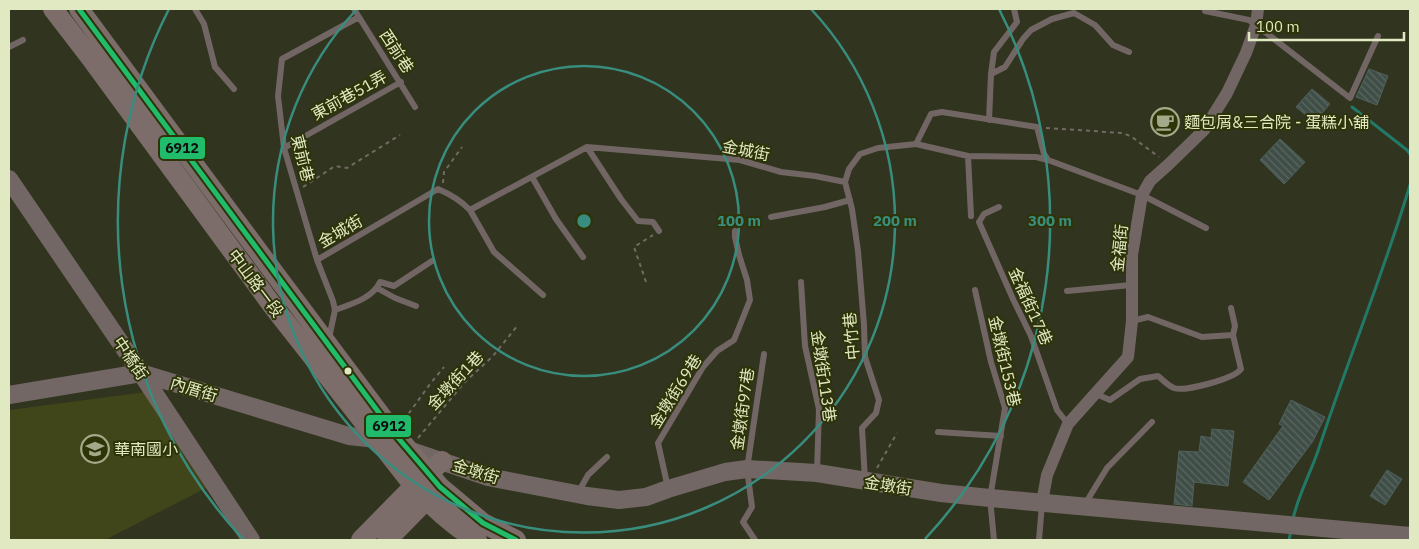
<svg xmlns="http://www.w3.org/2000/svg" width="1419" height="549" viewBox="0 0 1419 549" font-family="'IBM Plex Sans','Noto Sans TC',sans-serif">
	<defs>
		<pattern id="building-back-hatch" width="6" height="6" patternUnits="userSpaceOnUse" patternTransform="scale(1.25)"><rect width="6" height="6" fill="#404e48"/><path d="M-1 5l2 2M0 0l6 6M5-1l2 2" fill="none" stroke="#5b6861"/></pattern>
	</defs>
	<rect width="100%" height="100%" fill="#31341e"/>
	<path fill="#40451a" d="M146,392L206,488L105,540H9V410Z"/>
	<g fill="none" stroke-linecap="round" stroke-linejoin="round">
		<path stroke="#237967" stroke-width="3" d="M1352,107L1407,150L1410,154
			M1293,519C1298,496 1310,474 1318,451C1347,362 1383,275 1410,185
			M1289,540L1291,530"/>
	</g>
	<path fill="url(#building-back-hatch)" stroke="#4f615f" d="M1369,69L1388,76L1377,105L1356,97Z
		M1312,89L1330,104L1314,122L1296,107Z
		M1280,139L1305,162L1284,184L1260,160Z
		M1291,400L1325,417L1313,441L1269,500L1243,482L1283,426L1279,424Z
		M1212,429L1234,431L1228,486L1194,482L1192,506L1174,504L1179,451L1199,452L1201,436L1211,438Z
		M1387,470L1402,479L1385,505L1370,496Z"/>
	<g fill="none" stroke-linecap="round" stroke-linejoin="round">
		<path stroke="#726b64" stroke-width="2" stroke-dasharray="4 4" stroke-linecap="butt" d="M1046,128L1123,133L1132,137L1159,157
			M443,183L444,172L462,147
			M303,187L335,166L347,168L400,135
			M646,282L634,247L653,235
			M404,420L430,384L444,367
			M418,438L465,382L493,356L518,325
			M877,468L897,433"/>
		<path stroke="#726665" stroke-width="6" d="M195,9L204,24L215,67L234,89
			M354,9L415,107
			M1205,11L1249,20L1256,25L1350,98L1378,36
			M9,47L23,40
			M991,74L1005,67L1023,39L1031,30L1052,19L1074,13L1095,25L1113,45L1129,52
			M989,120L991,74L994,52L1017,22L1014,9
			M916,144L931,114L942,112L1037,127L1044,154L1048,160
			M587,147L621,199L638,221L653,222L659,231
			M284,148L401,82
			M968,156L971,216
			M532,177L556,219L583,257
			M845,182L852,209L858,251L864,325L865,357L879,400L876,413L862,428L865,480
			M999,207L984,214L979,222L1013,299L1031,336L1057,410L1068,424
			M470,210L494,252L543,295
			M771,217L825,207L850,200
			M317,260L438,189C450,194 461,201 470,210L587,147L740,160L781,172L815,176L845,182L849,169L860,154L878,148L916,144L968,156L1036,157L1048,160L1142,195L1206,228
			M801,282L805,346L819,409L817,472
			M377,288L395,298L416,306
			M975,290L991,362L1005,408L990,498L994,540
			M1067,291L1131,285
			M335,310C351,304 372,299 380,282L394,286L432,261
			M1132,321L1148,317L1202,337L1233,335
			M329,338L335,310L333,301L317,260L284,148L278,96L282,59L359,17
			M1096,394L1110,400L1140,379L1158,376C1163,380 1168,386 1174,388C1184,392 1234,379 1241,369L1233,335L1235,326L1231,308
			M938,432L1001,436
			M668,488L658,443L703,367L717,351L734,340L750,300L747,280L739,255L735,237V231
			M578,493L588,475L607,457
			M1085,504L1107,468L1152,422
			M755,540L743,522L752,507L747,469L764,354
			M1039,540L1042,504"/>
		<path stroke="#726665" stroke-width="12" d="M1042,502L1047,475L1068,424L1128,357L1132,321V255L1142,195L1150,181L1169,164L1204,130L1227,93L1246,53L1256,25L1258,9"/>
		<path stroke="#726764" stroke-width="18" d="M9,179L141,373L251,540
			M9,395L141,373L349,436L376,439L488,477L587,496L619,500L646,497L668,489L725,472L747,469L817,473L941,493L990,498L1410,536"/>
		<path stroke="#7c6d6a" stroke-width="20" d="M53,9L93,61L272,305L414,486C431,506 455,527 477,540
			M79,9L275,274L394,433L440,487L483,523L516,540
			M361,540L414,486L442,461
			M387,540L435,491"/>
		<defs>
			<path id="bus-1" d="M79,9L394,433L440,487L483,523L516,540"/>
		</defs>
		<use href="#bus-1" stroke="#2e3308" stroke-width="9"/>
		<use href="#bus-1" stroke="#20bc6c" stroke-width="5"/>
	</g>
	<g fill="none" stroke="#398d7f" stroke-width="2.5">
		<circle cx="584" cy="221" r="155"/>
		<path d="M811 9A311 311 0 1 1 357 9"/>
		<path d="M243 539A466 466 0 0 1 169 9M999 9A466 466 0 0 1 925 539"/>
	</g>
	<defs>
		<symbol id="cafe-ring" viewBox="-11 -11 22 22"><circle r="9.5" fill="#2e3308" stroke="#a3aa89" stroke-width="1.5"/><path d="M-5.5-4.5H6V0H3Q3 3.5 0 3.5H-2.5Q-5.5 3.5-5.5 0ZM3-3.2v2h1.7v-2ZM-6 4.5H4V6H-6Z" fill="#a3aa89"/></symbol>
		<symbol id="school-ring" viewBox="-11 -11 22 22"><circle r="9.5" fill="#2e3308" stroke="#a3aa89" stroke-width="1.5"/><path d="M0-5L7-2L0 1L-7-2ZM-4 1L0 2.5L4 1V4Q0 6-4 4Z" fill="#a3aa89"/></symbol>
	</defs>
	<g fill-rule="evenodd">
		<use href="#cafe-ring" x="1149" y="106" width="32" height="32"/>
		<use href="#school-ring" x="79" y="433" width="32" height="32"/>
	</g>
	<circle fill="#e1e9c2" stroke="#2e3308" stroke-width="2" cx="348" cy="371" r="4.5"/>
	<g text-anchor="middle" stroke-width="4" stroke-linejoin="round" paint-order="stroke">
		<g font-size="16" fill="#e1e9c2" stroke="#2e3308">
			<text transform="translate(397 51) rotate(57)" y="6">西前巷</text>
			<text transform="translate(349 95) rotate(-29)" y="6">東前巷51弄</text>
			<text transform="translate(746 150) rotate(11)" y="6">金城街</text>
			<text transform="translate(303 158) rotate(76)" y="6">東前巷</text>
			<text transform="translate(340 231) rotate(-30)" y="6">金城街</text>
			<text transform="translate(1119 248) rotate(-84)" y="6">金福街</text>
			<text transform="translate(256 283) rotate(53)" y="6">中山路一段</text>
			<text transform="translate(1031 306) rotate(66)" y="6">金福街17巷</text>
			<text transform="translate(851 336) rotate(-95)" y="6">中竹巷</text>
			<text transform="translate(131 358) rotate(56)" y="6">中橋街</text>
			<text transform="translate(1005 361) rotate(77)" y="6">金墩街153巷</text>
			<text transform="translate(824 376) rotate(82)" y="6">金墩街113巷</text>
			<text transform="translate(455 380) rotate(-47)" y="6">金墩街1巷</text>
			<text transform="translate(194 389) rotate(17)" y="6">內厝街</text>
			<text transform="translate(675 391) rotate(-58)" y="6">金墩街69巷</text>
			<text transform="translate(742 409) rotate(-82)" y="6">金墩街97巷</text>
			<text transform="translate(476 471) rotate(17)" y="6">金墩街</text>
			<text transform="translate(888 485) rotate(9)" y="6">金墩街</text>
		</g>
		<g font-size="16" fill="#e1e9c2" stroke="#2e3308" text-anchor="start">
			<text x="1184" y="128">麵包屑&amp;三合院 - 蛋糕小舖</text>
			<text x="114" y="455">華南國小</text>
		</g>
	</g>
	<circle cx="584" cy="221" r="8" fill="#398d7f" stroke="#2e3308" stroke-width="2.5"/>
	<g font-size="15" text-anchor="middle" font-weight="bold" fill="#398d7f" stroke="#2e3308" stroke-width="4" stroke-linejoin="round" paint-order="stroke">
		<text x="739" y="226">100 m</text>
		<text x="895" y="226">200 m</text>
		<text x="1050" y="226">300 m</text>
	</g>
	<g stroke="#2e3308" stroke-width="2">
		<rect x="159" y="136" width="47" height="24" rx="5" fill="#20bc6c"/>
		<rect x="365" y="414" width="47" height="24" rx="5" fill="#20bc6c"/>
	</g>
	<g font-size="14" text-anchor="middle" font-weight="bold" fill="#111">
		<text x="182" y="153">6912</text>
		<text x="389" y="431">6912</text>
	</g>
	<rect width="1419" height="549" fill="none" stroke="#e1e9c2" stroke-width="20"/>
	<path d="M1249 32v8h155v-8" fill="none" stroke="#e1e9c2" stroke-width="2.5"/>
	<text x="1256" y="32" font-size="15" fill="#e1e9c2" stroke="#2e3308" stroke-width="4" paint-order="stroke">100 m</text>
</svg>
